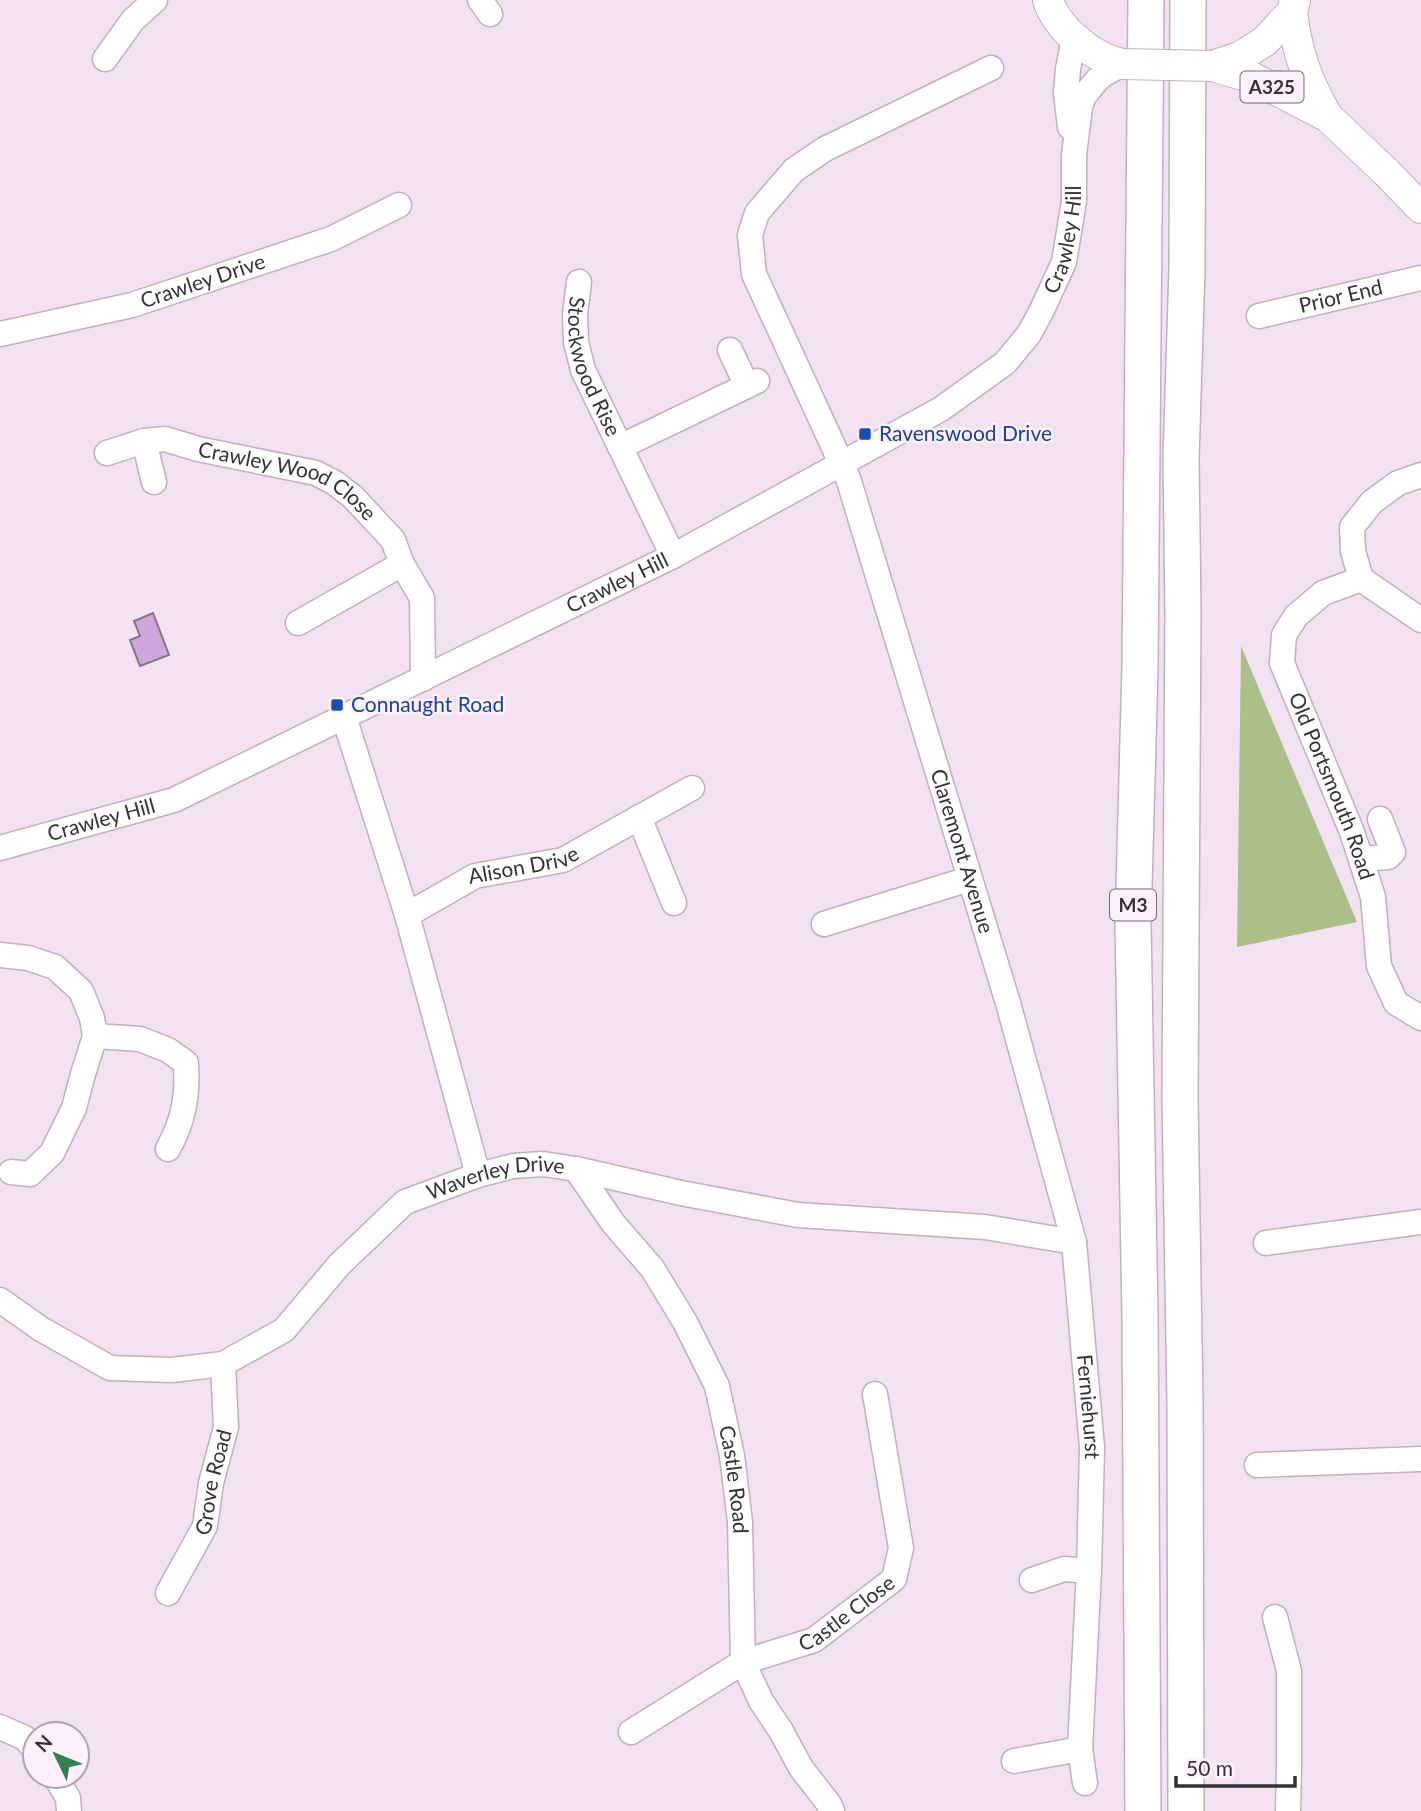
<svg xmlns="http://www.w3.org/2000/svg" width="1421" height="1811" viewBox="0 0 1421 1811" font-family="Lato,sans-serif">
	<rect width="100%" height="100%" fill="#f3e2f2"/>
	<path fill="#acbf88" d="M1241,646L1357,922L1237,947Z"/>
	<path fill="#cfa6db" stroke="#817585" stroke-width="2" d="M153,613L169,655L140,666L130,640L140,636L134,621Z"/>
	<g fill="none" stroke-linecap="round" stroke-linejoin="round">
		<defs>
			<g id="minor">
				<path d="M480,0L490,14"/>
				<path d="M105,59L133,20L155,0"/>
				<path id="s1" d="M991,68L825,149L794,170L757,213L750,235L754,274L848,478L1008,1003L1074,1242L1092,1447L1089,1571L1080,1749L1085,1783"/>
				<path d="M1070,127L1066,93L1068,69L1074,38"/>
				<path id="s2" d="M579,282L575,314L576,342L583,370L673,556"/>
				<path id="s3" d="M1259,316L1421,278"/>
				<path id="s4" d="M0,334L132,305L331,239L399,205"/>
				<path d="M730,350L747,386"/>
				<path d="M144,441L154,482"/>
				<path d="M620,447L757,381"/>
				<path id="s5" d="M107,453L144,441L165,439L198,449L316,473L335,483L353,497L393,540L402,564L422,598L423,679"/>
				<path id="s6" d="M1421,475L1398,483L1372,502L1352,527L1353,551L1361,579L1323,593L1296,616L1284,635L1282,663L1352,832L1373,897L1379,966L1396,1003L1421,1018"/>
				<path d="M1361,579L1421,620"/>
				<path d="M298,623L402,564"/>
				<path d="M344,717L407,915L478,1175"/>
				<path d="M639,817L674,903"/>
				<path id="s7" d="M0,848L174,800L673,556L941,409L1005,363L1029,334L1041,312L1064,262L1074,201V155L1080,107L1084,96L1097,80L1104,74L1123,64"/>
				<path d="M1362,859L1388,857L1393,852L1380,819"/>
				<path id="s8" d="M407,915L475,876L563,860L692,788"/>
				<path d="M824,924L969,879"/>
				<path d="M0,955L28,958L55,967L81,991L92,1018L95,1036L83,1074L74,1108L52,1153L30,1174L11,1172"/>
				<path d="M95,1036L140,1039L168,1050L186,1063C188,1095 184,1120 168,1149"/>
				<path id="s9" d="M576,1169L613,1223L652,1268L685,1322L717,1386L732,1456L740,1522L743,1662L761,1701L781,1731L801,1768L829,1804L832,1811"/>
				<path d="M1266,1243L1421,1222"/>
				<path id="s10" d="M0,1300L41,1329L110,1368L172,1370L223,1364L284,1330L339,1265L405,1202L478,1175L513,1166L543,1164L576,1169L681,1193L798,1215L985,1227L1074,1242"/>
				<path d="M1257,1465L1421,1459"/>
				<path d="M1032,1580L1064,1569L1089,1571"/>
				<path id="s11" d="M168,1593L205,1526L211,1483L226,1427L223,1364"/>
				<path d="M1275,1617L1289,1671V1767L1288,1811"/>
				<path d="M0,1727L25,1738L35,1750"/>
				<path id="s12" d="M631,1732L743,1662L814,1640L894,1579L901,1548L875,1394"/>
				<path d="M1014,1761L1080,1749"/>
				<path d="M55,1776L68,1798L69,1811"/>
			</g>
			<path id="major" d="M1048,0C1057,29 1094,59 1123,64
				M1292,12C1297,53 1307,81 1328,117
				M1212,66L1253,78L1328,117L1387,173L1421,208
				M1212,66L1240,57L1265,41L1292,12L1295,0"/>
			<path id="highway" d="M1143,1811L1140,1316L1133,923L1140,668L1146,0
				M1186,1811L1185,1402L1180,1098L1183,611L1181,458L1187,269L1188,0"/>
		</defs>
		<use href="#minor" stroke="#c1b0bf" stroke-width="27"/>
		<use href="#major" stroke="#c1b0bf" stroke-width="32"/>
		<use href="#highway" stroke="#c1b0bf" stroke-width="38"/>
		<use href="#minor" stroke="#fff" stroke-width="24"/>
		<use href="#major" stroke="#fff" stroke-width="30"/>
		<use href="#highway" stroke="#fff" stroke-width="35"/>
		<defs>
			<path id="major-bridge" d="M1123,64L1212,66"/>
		</defs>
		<use href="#major-bridge" stroke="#c1b0bf" stroke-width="32" stroke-linecap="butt"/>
		<use href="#major-bridge" stroke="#fff" stroke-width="30"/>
	</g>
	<g fill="#1a4fb4" stroke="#fef0fd" stroke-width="2.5">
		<rect x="858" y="427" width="14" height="14" rx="3.5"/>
		<rect x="330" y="698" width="14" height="14" rx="3.5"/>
	</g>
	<g text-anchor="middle" stroke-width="5" stroke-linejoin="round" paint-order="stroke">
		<g fill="#fef0fd" stroke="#736a72" stroke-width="2">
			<rect x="1240.5" y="71.5" width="63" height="31" rx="5"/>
			<rect x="1110" y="889.5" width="46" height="31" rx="5"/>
		</g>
		<g font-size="19" font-weight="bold" fill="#373137">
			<text x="1272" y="94">A325</text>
			<text x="1133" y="912">M3</text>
		</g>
		<g font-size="21" fill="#373137" stroke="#fef0fd">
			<text dy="7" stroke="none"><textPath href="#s7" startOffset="1260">Crawley Hill</textPath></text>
			<text dy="7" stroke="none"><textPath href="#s4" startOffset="210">Crawley Drive</textPath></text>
			<text dy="7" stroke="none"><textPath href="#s3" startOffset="84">Prior End</textPath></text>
			<text dy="7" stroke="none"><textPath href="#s2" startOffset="88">Stockwood Rise</textPath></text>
			<text dy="7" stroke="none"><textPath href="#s5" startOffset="191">Crawley Wood Close</textPath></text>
			<text dy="7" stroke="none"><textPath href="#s7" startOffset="674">Crawley Hill</textPath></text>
			<text dy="7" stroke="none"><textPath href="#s6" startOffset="401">Old Portsmouth Road</textPath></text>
			<text dy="7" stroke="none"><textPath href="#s7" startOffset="105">Crawley Hill</textPath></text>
			<text dy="7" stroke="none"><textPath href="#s1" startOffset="956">Claremont Avenue</textPath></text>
			<text dy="7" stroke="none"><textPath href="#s8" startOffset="128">Alison Drive</textPath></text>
			<text dy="7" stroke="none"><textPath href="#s10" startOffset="584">Waverley Drive</textPath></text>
			<text dy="7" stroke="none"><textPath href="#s1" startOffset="1528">Ferniehurst</textPath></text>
			<text dy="7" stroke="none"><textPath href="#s9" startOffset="355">Castle Road</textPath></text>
			<text dy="7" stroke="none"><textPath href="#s11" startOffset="121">Grove Road</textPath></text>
			<text dy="7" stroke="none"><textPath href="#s12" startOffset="248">Castle Close</textPath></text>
		</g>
		<g font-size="21" fill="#164399" stroke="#fef0fd" text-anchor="start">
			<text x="879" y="441">Ravenswood Drive</text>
			<text x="351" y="712">Connaught Road</text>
		</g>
	</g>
	<g transform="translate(56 1755) rotate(313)"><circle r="33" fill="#fef0fd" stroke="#aea4ae" stroke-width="2"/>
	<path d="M0-5L12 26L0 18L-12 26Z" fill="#318151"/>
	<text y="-10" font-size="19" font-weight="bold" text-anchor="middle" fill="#373137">N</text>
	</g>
	<path d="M1176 1776v10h119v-10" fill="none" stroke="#373137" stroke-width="3.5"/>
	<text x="1186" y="1776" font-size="21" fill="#373137" stroke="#fef0fd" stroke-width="5" paint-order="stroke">50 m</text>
</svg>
